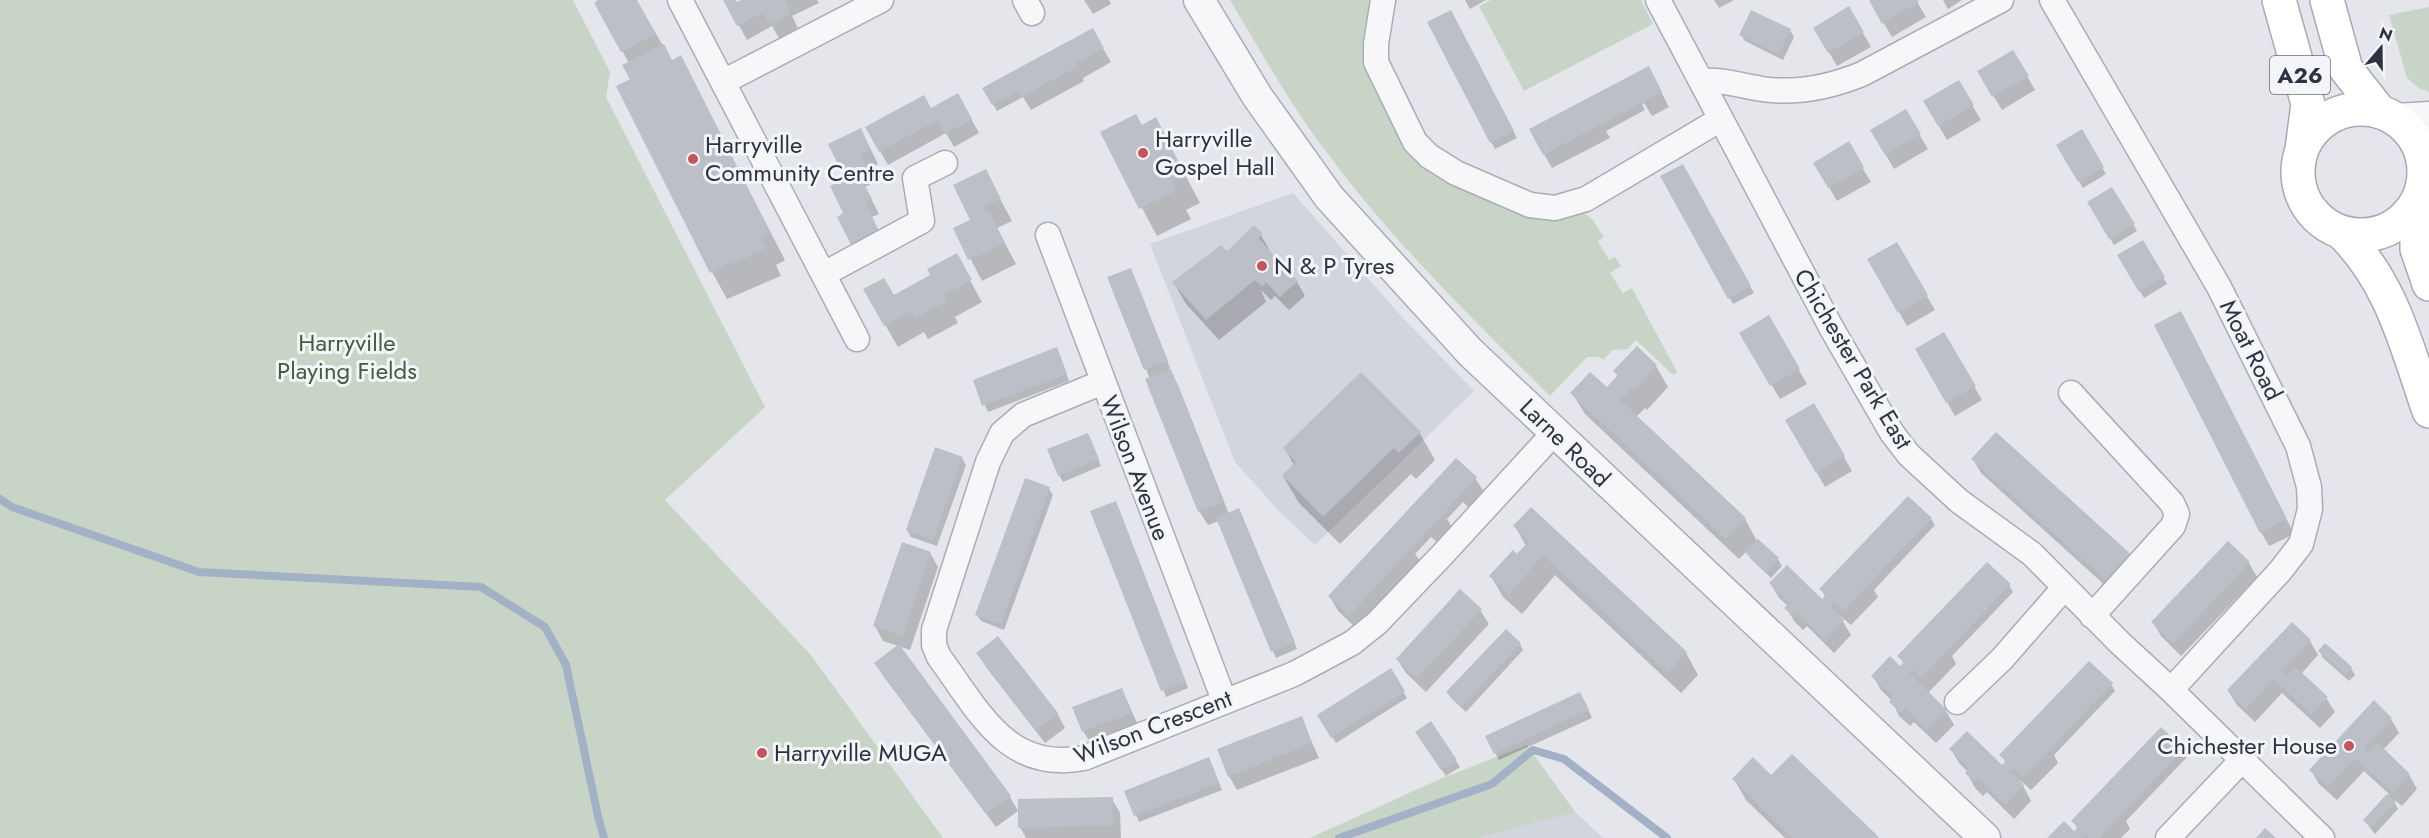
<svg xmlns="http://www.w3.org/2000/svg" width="2429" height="838" viewBox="0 0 2429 838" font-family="Jost,sans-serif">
	<rect width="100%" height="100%" fill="#e4e6eb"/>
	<path fill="#d3d5dd" d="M1293,193L1403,318L1474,391L1315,545L1279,511L1235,462L1150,244Z
		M1573,810L1603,838H1472Z"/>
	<path fill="#c8d4c6" d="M0,0H573L610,72L606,97L765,407L665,500L811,655L943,838H0Z
		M1230,0H1380L1372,48L1433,162L1583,212L1592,219L1604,237L1598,241L1609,260L1615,257L1621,266L1610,273L1623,293L1632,288L1677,372L1673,375L1636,340L1628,349L1613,350L1603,360L1600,357H1587L1550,396C1473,319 1393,242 1328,154C1291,106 1261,52 1230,0Z
		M1491,0H1641L1653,24L1524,91L1479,6Z
		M2429,7V92L2419,88L2407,78L2389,15Z
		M1527,745L1575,812L1477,838H1310L1440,779Z"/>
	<path fill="#0003" d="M597,0H636L672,61L680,57L785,260L776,265L781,276L727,299L712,272L632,80L629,63L596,3L599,2Z
		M725,0H734L737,4L745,0H817L819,3L792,16L798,28L779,38L772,26L747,40Z
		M1084,0H1109L1111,4L1093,14Z
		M1465,0H1486L1470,9Z
		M1714,0H1734L1719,8Z
		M1870,0H1916L1926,17L1892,37Z
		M1943,0H1962L1948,9Z
		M1849,9L1871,47L1837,66L1815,28Z
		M1450,12L1517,138L1495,149L1429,23Z
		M1092,30L1111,62L1083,78L1084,81L1031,110L1023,97L997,111L984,89Z
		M1790,30L1794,37L1783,60L1745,41L1741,35Z
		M2013,52L2035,90L2002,110L1979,72Z
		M1656,82L1669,107L1652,116L1644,103L1642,104L1645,110L1606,131L1610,138L1552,168L1544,154Z
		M1958,82L1981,120L1947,140L1925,102Z
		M958,95L979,133L954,147L946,133L888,165L867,128L930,109Z
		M1905,111L1928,149L1894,169L1872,131Z
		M1156,119L1200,203L1186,210L1191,219L1157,236L1102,133L1142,126Z
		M2081,132L2106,174L2083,188L2058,146Z
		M868,144L878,164L867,170L873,183L865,187L879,214L872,217L845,214L848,179L830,145Z
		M1848,144L1871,182L1837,201L1815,163Z
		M1682,166L1754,293L1733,304L1662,177Z
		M985,171L1012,221L997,228L1016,264L982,281L955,229L972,220Z
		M2112,189L2137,231L2114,245L2089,203Z
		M1261,235L1269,249L1267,251L1297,282L1305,296L1289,310L1275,296L1271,300L1261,290L1266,302L1219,340L1186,304L1174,283Z
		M2142,242L2167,284L2144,298L2119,255Z
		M1896,244L1935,310L1907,326L1869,260Z
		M956,255L982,302L955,317L958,323L928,339L924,332L898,347L865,290L894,297L932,276Z
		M1131,269L1170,368L1169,369L1178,385L1229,514L1242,517L1297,649L1276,658L1219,521L1208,525L1199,511L1150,379L1109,278Z
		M1768,317L1807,384L1780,399L1741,333Z
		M2189,327L2294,534L2269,546L2261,532Z
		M1944,334L1982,400L1955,416L1917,350Z
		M1060,356L1069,381L988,412L974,381Z
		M1656,366L1668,387L1647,410L1645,408L1636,417L1745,519L1757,541L1778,559L1782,566L1771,578L1751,559L1746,552L1739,559L1585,414L1572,393L1607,389L1618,377L1615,371Z
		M1814,405L1852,471L1825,487L1787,420Z
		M1419,432L1435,460L1416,479L1411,474L1340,544L1299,503L1283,476L1294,465L1285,449Z
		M1091,441L1101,466L1063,482L1059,475Z
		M962,458L966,465L937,546L911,537L907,530Z
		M1973,459L2134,559L2119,598L1981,473Z
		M1475,478L1484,492L1469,508L1463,502L1447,519L1452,527L1437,542L1431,537L1415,554L1420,561L1357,629L1338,611L1330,597Z
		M1049,489L1053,495L1004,630L981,621L977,615Z
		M1531,509L1686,653L1698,675L1681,693L1555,575L1522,614L1503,597L1491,576L1526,546L1515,526Z
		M1119,510L1188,688L1166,697L1092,512Z
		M1931,519L1935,525L1874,590L1878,597L1851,625L1839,615L1851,635L1834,653L1807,626L1803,630L1795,622L1786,608L1788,606L1779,598L1771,584L1822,601L1826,598L1821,589Z
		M930,553L938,567L910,650L883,641L875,626Z
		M2249,563L2257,577L2181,656L2161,636L2153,622Z
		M2009,585L2013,592L1952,656L1956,664L1928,693L1946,711L1954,725L1936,743L1914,722L1910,726L1899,716L1892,701L1881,690L1873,676L1900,668L1904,664L1899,656Z
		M1480,610L1489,624L1426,692L1406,673L1397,659Z
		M2292,624L2310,641L2318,655L2301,674L2326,698L2335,712L2320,728L2282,693L2255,722L2237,705L2228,691Z
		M1520,644L1523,650L1466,712L1452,699L1448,693Z
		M2320,651L2351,668L2355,675L2349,681L2323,658Z
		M978,653L1057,713L1065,728L1045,743L986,667Z
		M876,663L1010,797L1018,811L996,827L884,677Z
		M1390,670L1407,698L1336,743L1319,716Z
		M2111,684L2115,691L2054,755L2058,763L2031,790L2020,780L2031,801L2014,819L1987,792L1983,796L1975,788L1967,773L1968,772L1959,763L1951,749L2002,767L2006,763L2001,755Z
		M1122,690L1139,727L1092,745L1083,731Z
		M1584,700L1592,718L1499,760L1487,737Z
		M1301,718L1319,758L1237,790L1229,776Z
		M2391,719L2399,733L2383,750L2409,775L2417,789L2402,806L2392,798L2398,809L2375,834L2364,820L2389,794L2364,771L2337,800L2319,784L2311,770Z
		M1431,723L1460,767L1446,776L1421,739Z
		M2161,729L2183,750L2187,757L2126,821L2130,829L2121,838H2050L2074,833L2078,829L2073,821Z
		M1212,765L1222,790L1139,822L1126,792Z
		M1771,777L1877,838H1785L1746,800L1734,779Z
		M1112,799L1120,813L1121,838H1026L1020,827Z"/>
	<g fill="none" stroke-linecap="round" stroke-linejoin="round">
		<path stroke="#a3b1c7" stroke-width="8" d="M0,499L12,507L199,572L481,587L545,627L566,665L598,816L604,838
			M1339,838L1492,784L1533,750L1564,759L1667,838"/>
	</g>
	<path fill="#bcbfc7" d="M599,0H637L656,34L621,52L594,3Z
		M723,0H736L737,2L741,0H785L791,13L769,24L763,13L737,26Z
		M1869,0H1917L1919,2L1882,24Z
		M1849,6L1864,32L1828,53L1813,28Z
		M1451,10L1514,131L1490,143L1427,22Z
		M1751,10L1791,29L1779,54L1739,35Z
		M1093,28L1104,48L1076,63L1078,66L1022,97L1018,91L992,105L982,88Z
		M664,44L672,60L681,55L770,232L761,237L767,248L734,264L733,261L710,273L616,86L630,79L622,65Z
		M2013,50L2029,76L1992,97L1977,71Z
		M1649,66L1662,92L1543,155L1529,129Z
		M1959,80L1974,105L1938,126L1923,101Z
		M958,93L972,119L945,134L937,120L879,152L865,127L924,95L931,108Z
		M1906,109L1921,134L1885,155L1870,130Z
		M1136,114L1142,125L1156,117L1185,175L1172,182L1176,191L1139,209L1100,132Z
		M861,128L871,150L860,155L866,168L858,172L872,199L865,202L880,233L852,247L837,217L843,213L830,186L845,179L828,144Z
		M2082,129L2104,167L2078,182L2056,145Z
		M1849,141L1864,167L1828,188L1813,163Z
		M1683,164L1751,286L1728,299L1660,176Z
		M986,169L1001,199L984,207L986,212L989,211L1005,243L968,260L953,228L970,220L953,185Z
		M2112,187L2135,224L2109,239L2087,202Z
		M1254,225L1263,234L1258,238L1298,281L1280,297L1266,282L1262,287L1255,280L1206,320L1172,282L1221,245L1227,251Z
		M2143,240L2165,277L2139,292L2117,255Z
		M1897,242L1928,295L1898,313L1867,259Z
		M957,253L972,280L944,295L947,301L915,319L911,312L884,326L863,289L884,278L894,295L930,275L927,269Z
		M1131,268L1168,361L1144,370L1107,277Z
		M2181,311L2287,519L2260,533L2154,325Z
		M1769,315L1800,369L1770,386L1739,333Z
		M1944,332L1976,386L1946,403L1915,349Z
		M1637,346L1657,365L1634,390L1632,388L1620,400L1746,518L1726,539L1570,393L1590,372L1607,387L1618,375L1613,371Z
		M1057,347L1067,374L982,406L973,380Z
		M1171,369L1223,502L1198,512L1145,379Z
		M1361,372L1421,432L1399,453L1394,448L1323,517L1282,475L1296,462L1283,448Z
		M1814,403L1845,456L1816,473L1785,420Z
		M1996,432L2135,558L2111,585L1971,459Z
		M1088,433L1099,459L1058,476L1047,449Z
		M935,447L963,457L933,540L906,530Z
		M1456,458L1477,477L1349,616L1328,596Z
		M1025,478L1050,487L1001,624L975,615Z
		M1908,496L1932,518L1843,611L1834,603L1830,606L1844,620L1825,640L1798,613L1794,617L1784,608L1789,603L1769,583L1787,565L1822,599L1826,595L1819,589Z
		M1116,501L1186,682L1161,691L1090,511Z
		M1531,507L1687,652L1668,673L1543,555L1509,594L1489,576L1513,550L1517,554L1529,541L1513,526Z
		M1239,508L1295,642L1271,652L1216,518Z
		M1758,539L1779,558L1766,572L1745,552Z
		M2228,541L2250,562L2173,643L2151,622Z
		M902,542L931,552L903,636L873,626Z
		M1987,562L2011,584L1921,678L1912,669L1909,673L1947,710L1927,730L1905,708L1901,713L1889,702L1893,697L1871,676L1890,656L1900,666L1904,662L1897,656Z
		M1460,589L1482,609L1417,678L1396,659Z
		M2292,622L2311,640L2282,671L2287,676L2296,667L2328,697L2311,715L2274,679L2246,709L2227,690Z
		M1506,629L1521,643L1461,707L1446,692Z
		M998,636L1058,713L1036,730L976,653Z
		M2325,643L2352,667L2345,675L2318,651Z
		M899,644L1011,796L986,814L874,663Z
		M2089,661L2113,683L2023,777L2014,769L2011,772L2024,785L2005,805L1978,778L1974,782L1965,773L1969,768L1949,749L1967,731L2002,765L2006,761L1999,755Z
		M1391,668L1405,691L1331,738L1317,715Z
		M1122,688L1132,713L1082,732L1072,707Z
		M1580,692L1589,710L1494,754L1485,736Z
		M2374,700L2392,718L2364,748L2368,753L2378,743L2410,774L2393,793L2355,758L2328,787L2309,770Z
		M1302,716L1312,743L1228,777L1217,749Z
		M1431,721L1457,760L1441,770L1415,732Z
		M2161,727L2184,749L2099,838H2089L2086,835L2082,838H2047L2064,821L2074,831L2078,827L2071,821Z
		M1792,754L1879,837L1877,838H1793L1732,779L1753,757L1771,775Z
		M1209,757L1219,783L1134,816L1124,791Z
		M2387,794L2396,801L2371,828L2363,820Z
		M1113,797V825L1018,828V799Z
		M2265,828L2276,838H2256Z"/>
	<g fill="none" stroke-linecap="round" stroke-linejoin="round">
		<defs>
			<path id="minor" d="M680,0L857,339
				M1025,0L1032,13
				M1383,0L1376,44V62L1415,142L1429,156L1456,173L1530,205L1555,208L1586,199L1721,119
				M1658,0L1832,329L1892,433L1909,455L1959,501L2032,554L2120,643L2171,690L2322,838
				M2052,0L2219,287L2298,446L2309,487L2310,509L2301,544L2281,570L2171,690
				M1702,81C1722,79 1742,86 1762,89C1796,94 1830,87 1862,74L2001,0
				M723,82L881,0
				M1048,235L1224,700
				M824,274L922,221L915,178L945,163
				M1103,382L1023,415L1002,433L988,462L934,630V645L939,657C978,709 1006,773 1084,758L1294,674L1352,643L1377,623L1443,554L1554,433
				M2071,393L2172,503L2177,514L2173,526L2092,616
				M1957,702L2002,659L2064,588
				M2168,838L2243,759"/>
			<path id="tertiary" d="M1199,0L1257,96L1329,197L1470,352L1985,838
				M2395,119L2429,117"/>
			<path id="primary" d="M2279,0L2308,104L2302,149
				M2327,0L2346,69L2380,112
				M2298 172a63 63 0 1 1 126 0a63 63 0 1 1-126 0Z
				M2417,201V249L2429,284
				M2341,232C2392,282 2406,345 2429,411"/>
		</defs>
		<use href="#minor" stroke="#a9adb5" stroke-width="27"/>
		<use href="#tertiary" stroke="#a9adb5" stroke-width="33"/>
		<use href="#primary" stroke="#a5aab5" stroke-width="36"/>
		<use href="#minor" stroke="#f7f7f9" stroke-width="24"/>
		<use href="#tertiary" stroke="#f7f7f9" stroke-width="30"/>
		<use href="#primary" stroke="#fff" stroke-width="33"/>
	</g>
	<g fill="#c3565d" stroke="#f4f5f8" stroke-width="2">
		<circle cx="1143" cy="153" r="6"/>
		<circle cx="693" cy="159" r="6"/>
		<circle cx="1262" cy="266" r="6"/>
		<circle cx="2349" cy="746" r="6"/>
		<circle cx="762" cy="753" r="6"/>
	</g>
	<g text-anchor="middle" stroke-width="6" stroke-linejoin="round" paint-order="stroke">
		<rect fill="#f4f5f8" stroke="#696d79" stroke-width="1.5" x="2270" y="56" width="60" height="38" rx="4.5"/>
		<g font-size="22" font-weight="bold" fill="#2d3342">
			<text x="2300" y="83">A26</text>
		</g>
		<g font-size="24" fill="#2d3342" stroke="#f4f5f8" text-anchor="start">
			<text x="1155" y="147">Harryville<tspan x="1155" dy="28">Gospel Hall</tspan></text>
			<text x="705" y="153">Harryville<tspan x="705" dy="28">Community Centre</tspan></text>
			<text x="1274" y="274">N &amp; P Tyres</text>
			<text x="2337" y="754" text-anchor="end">Chichester House</text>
			<text x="774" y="761">Harryville MUGA</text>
		</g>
		<g font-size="24" fill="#3f5c3c" stroke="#f4f5f8">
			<text x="347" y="351">Harryville<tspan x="347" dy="28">Playing Fields</tspan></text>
		</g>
		<g font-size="24" fill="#2d3342" stroke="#f4f5f8">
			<text transform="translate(2251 350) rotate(63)" y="8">Moat Road</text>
			<text transform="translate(1853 359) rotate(59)" y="8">Chichester Park East</text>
			<text transform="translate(1565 443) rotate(44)" y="8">Larne Road</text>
			<text transform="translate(1135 468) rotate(69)" y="8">Wilson Avenue</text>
			<text transform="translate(1153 727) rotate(-21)" y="8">Wilson Crescent</text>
		</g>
	</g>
	<g transform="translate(2381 48) rotate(20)" stroke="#f4f5f8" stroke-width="4.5" paint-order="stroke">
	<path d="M0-4.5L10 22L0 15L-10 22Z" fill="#2d3342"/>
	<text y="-9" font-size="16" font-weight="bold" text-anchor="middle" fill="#2d3342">N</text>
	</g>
</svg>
